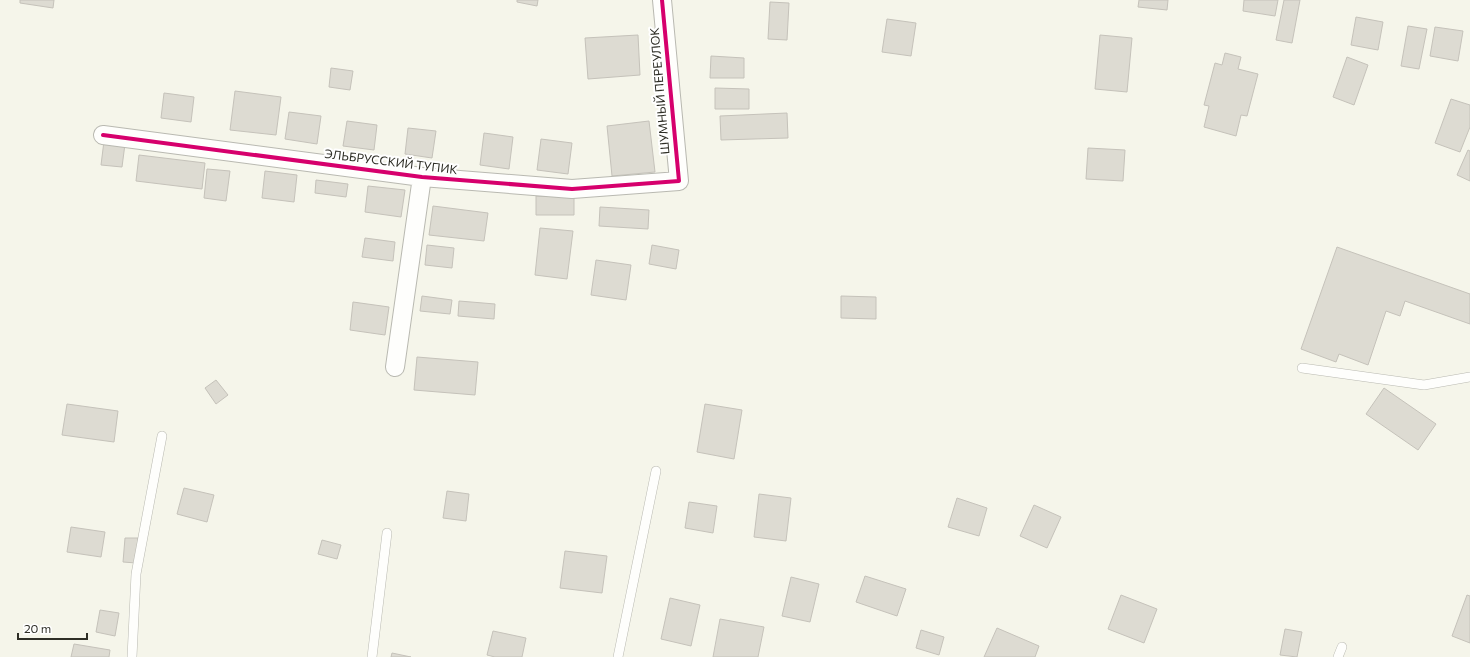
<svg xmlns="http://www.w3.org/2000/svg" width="1470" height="657" viewBox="0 0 1470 657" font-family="Commissioner,sans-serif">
	<rect width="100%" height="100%" fill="#f5f5ea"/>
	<path fill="#dddbd2" stroke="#c5c2ba" d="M20,0H54L53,8L20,3Z
		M517,0H538L537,6L517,2Z
		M1139,0H1168L1167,10L1138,7Z
		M1244,0H1278L1275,16L1243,11Z
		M1284,0H1300L1292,43L1276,40Z
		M770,2L789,3L787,40L768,39Z
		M1356,17L1383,22L1378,50L1351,45Z
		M887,19L916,23L911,56L882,52Z
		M1408,26L1427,29L1419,69L1401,66Z
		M1435,27L1463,31L1458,61L1430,56Z
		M638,35L640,75L588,79L585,38Z
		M1100,35L1132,38L1127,92L1095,89Z
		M1225,53L1241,57L1238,69L1258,74L1247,116L1241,115L1236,136L1204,127L1209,106L1204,105L1215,63L1222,65Z
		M711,56L744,58V78H710Z
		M1347,57L1368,65L1354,105L1333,97Z
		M331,68L353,71L350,90L329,87Z
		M715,88L749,89V109H715Z
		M235,91L281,97L276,135L230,130Z
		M164,93L194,97L191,122L161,118Z
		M1451,99L1470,105V127L1460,152L1435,143Z
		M289,112L321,116L317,144L285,139Z
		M787,113L788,138L721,140L720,116Z
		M347,121L377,125L374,150L343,146Z
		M649,121L655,172L612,176L607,126Z
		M408,128L436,131L432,158L405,154Z
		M484,133L513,137L509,169L480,165Z
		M541,139L572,143L568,174L537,170Z
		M104,141L125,144L122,167L101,165Z
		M1088,148L1125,150L1123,181L1086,179Z
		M1468,150L1470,151V181L1457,175Z
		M139,155L205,163L202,189L136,181Z
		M207,169L230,171L226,201L204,198Z
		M265,171L297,175L294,202L262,198Z
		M316,180L348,184L346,197L315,193Z
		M368,186L405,190L401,217L365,212Z
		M536,196L574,197V215H536Z
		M433,206L488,213L484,241L429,235Z
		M600,207L649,210L648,229L599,226Z
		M540,228L573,231L567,279L535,275Z
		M365,238L395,242L393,261L362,257Z
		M427,245L454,248L452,268L425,265Z
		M652,245L679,250L676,269L649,264Z
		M1337,247L1470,294V324L1405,301L1400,316L1386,311L1368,365L1339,354L1336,362L1301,349Z
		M596,260L631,265L626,300L591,295Z
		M422,296L452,300L450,314L420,311Z
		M841,296L876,297V319L841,318Z
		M459,301L495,304L494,319L458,316Z
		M353,302L389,307L385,335L350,330Z
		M417,357L478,362L475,395L414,390Z
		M216,380L228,395L216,404L205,388Z
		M1384,388L1436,424L1418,450L1366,414Z
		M67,404L118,411L114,442L62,435Z
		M705,404L742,410L734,459L697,452Z
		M184,488L214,495L207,522L177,514Z
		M447,491L469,494L466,521L443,518Z
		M759,494L791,498L786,541L754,537Z
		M957,498L987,508L979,536L948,527Z
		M689,502L717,506L713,533L685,528Z
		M1034,505L1061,517L1047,548L1020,536Z
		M71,527L105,532L101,557L67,552Z
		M125,538H138L136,563L123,562Z
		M322,540L341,545L337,559L318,554Z
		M565,551L607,556L602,593L560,588Z
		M865,576L906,589L897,616L856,602Z
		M791,577L819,584L810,622L782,616Z
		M1121,595L1157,609L1144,643L1108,629Z
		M1467,595L1470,596V643L1452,636Z
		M670,598L700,605L691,646L661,639Z
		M100,610L119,613L115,636L96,632Z
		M720,619L764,627L758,657H713Z
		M997,628L1039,646L1035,657H984Z
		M1285,629L1302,632L1297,657L1280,655Z
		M921,630L944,637L939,655L916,648Z
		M493,631L526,638L522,657H495L487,655Z
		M74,644L110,650L109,657H71Z
		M392,653L411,657H391Z"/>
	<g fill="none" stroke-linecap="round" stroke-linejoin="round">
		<defs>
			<path id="service" d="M1302,368L1424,385L1470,377
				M132,657L136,574L162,436
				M372,657L387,533
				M618,657L656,471
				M1338,657L1342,647"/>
			<path id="minor" d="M103,135L422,177L572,189L679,181L662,0
				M395,367L422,177"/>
		</defs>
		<use href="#service" stroke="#b9b9b1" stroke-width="10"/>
		<use href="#minor" stroke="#b9b9b1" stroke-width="20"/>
		<use href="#service" stroke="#fefefc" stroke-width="9"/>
		<use href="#minor" stroke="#fefefc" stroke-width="18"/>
		<defs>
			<path id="cycleway" d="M103,135L422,177L572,189L679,181L662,0"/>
		</defs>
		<use href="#cycleway" stroke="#fff" stroke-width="6"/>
		<use href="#cycleway" stroke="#d6006c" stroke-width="4"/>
	</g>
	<g text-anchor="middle" stroke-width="4" stroke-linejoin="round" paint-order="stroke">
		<g font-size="12" fill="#2e2e26" stroke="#fff">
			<text transform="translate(660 91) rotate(-95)" y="4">ШУМНЫЙ ПЕРЕУЛОК</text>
			<text transform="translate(391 162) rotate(7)" y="4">ЭЛЬБРУССКИЙ ТУПИК</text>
		</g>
	</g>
	<path d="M18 633v6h69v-6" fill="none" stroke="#2e2e26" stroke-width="2"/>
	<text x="24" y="633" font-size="12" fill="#2e2e26" stroke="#ffffff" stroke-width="3" paint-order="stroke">20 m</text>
</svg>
